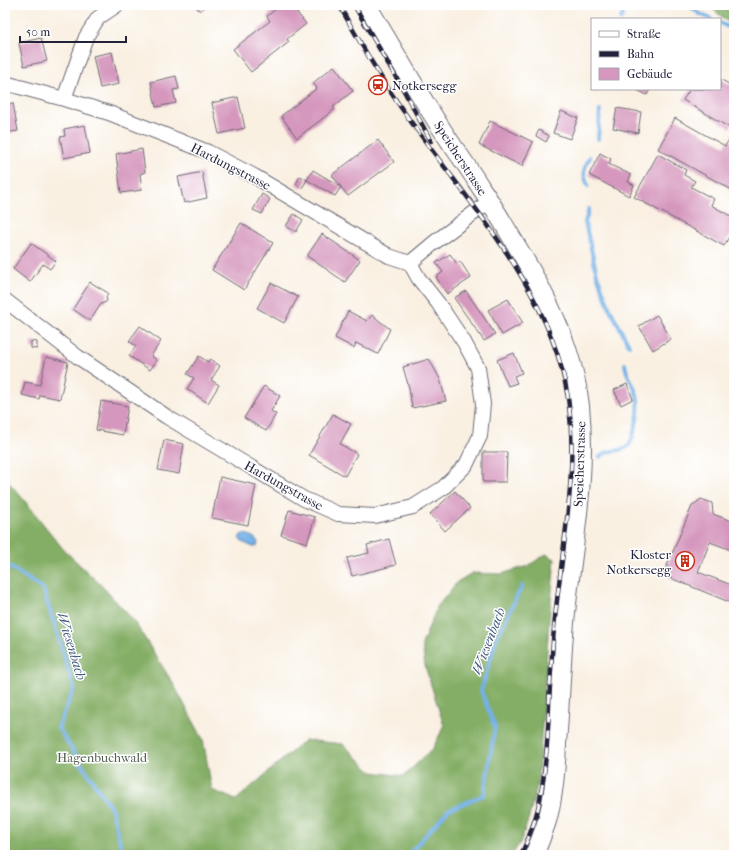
<svg xmlns="http://www.w3.org/2000/svg" width="739" height="860" viewBox="0 0 739 860" font-family="'IM FELL French Canon',serif">
	<rect width="100%" height="100%" fill="#fff"/>
	<filter id="ink" filterUnits="userSpaceOnUse"><feTurbulence type="fractalNoise" baseFrequency=".025" numOctaves="2"/><feDisplacementMap in="SourceGraphic" scale="8" xChannelSelector="R" yChannelSelector="G"/><feConvolveMatrix kernelMatrix="1 2 1 2 8 2 1 2 1" color-interpolation-filters="sRGB"/></filter>
	<filter id="wash" filterUnits="userSpaceOnUse"><feTurbulence type="fractalNoise" baseFrequency=".012" numOctaves="4" result="noise"/><feDisplacementMap in="SourceGraphic" scale="16" xChannelSelector="R" yChannelSelector="G"/><feGaussianBlur stdDeviation="0.9" result="paint"/><feColorMatrix in="noise" values="0 0 0 0 0 0 0 0 0 0 0 0 0 0 0 0 0 1.4 0 .05"/><feComposite in="paint" operator="in"/></filter>
	<g filter="url(#wash)">
		<rect width="100%" height="100%" fill="#f9f0e2"/>
		<path fill="#84ae65" stroke="#536850" d="M708,5H734V27Z
			M5,478L24,500L64,550L100,584L134,621L174,685L203,739L212,790L236,800L305,740L343,744L372,772L404,776L433,748L444,726L425,666L422,644L437,607L457,582L472,573L501,574L528,566L546,554L555,559L549,622L541,740L537,786L528,821L520,843L512,855H5Z"/>
		<path fill="#75b1e7" stroke="#4c6a91" d="M242,534C248,534 256,537 258,543L257,546L255,547H253L242,542L239,538Z"/>
		<g fill="none" stroke-linecap="round" stroke-linejoin="round">
			<path stroke="#75b1e7" stroke-width="4" d="M688,5L700,14L711,19
				M621,19L625,7V5
				M720,23L734,30
				M595,90V89
				M598,139L600,110
				M588,186C582,170 583,171 590,157
				M589,209L585,222L597,275L610,309L629,345
				M600,457C603,455 605,453 608,452C614,450 620,451 626,448C631,444 633,437 634,432C638,417 641,404 635,389C631,380 626,374 625,364
				M5,564L43,589L74,688L58,728L112,810L123,855
				M408,855L448,810L484,795L495,727L481,691L496,640L522,586"/>
		</g>
		<g id="blocks">
			<path fill="#d597bd" d="M195,5H207L200,11Z
				M281,5H291L306,24L287,39L289,42L251,72L233,49L270,21L267,16Z
				M41,38L47,61L24,66L19,43Z
				M112,52L119,84L100,88L93,56Z
				M334,66L353,91L333,107L335,109L297,138L281,116L317,88L313,83Z
				M176,76L179,89L173,90L176,103L156,107L151,82Z
				M720,79L734,87V121L730,128L683,100L690,89H720Z
				M635,89H650L647,95Z
				M238,97L245,128L219,134L212,103Z
				M13,103L18,131L5,133V105Z
				M617,108L641,112L638,133L613,128Z
				M561,111L578,118L570,139L553,133Z
				M675,118L725,146L729,140L734,143V152L732,156L734,157V191L658,149Z
				M490,121L533,142L522,166L479,145Z
				M85,125L90,153L64,158L60,137L65,136L64,129Z
				M539,130L549,136L546,142L536,136Z
				M378,140L394,162L348,196L341,187L335,196L307,180L313,170L341,187L332,175Z
				M142,149L145,172L140,174L142,190L121,193L116,154Z
				M600,153L611,159L609,164L631,175L628,182L634,185L629,196L589,175Z
				M658,154L686,170L684,175L695,181L691,187L714,199L711,205L734,218V228L724,246L634,197Z
				M202,172L207,198L184,203L178,177Z
				M300,176L307,180L302,188L296,184Z
				M262,194L270,199L262,214L253,210Z
				M294,214L303,220L296,232L286,226Z
				M241,223L273,243L244,290L212,270Z
				M322,234L360,260L345,282L307,256Z
				M31,243L56,261L50,269L43,264L30,282L13,269Z
				M450,254L457,264L460,261L471,278L447,294L436,277L443,272L436,263Z
				M90,282L108,293L106,297L107,300L106,302L101,304L90,321L73,309Z
				M271,283L298,297L284,323L257,308Z
				M466,291L495,334L484,341L454,298Z
				M508,299L523,323L502,335L488,310Z
				M348,311L367,321L372,315L390,329L378,354L356,343L354,348L335,338Z
				M657,315L671,339L653,350L639,326Z
				M140,326L161,341L151,356L157,360L150,370L129,356L136,346L129,341Z
				M31,341L37,342V349L31,348Z
				M514,353L522,373L514,376L517,383L508,386L497,360Z
				M199,356L208,362L210,359L220,366L211,380L219,385L208,403L187,389L194,378L187,374Z
				M46,357L68,362L60,399L40,395L39,399L22,395L25,382L40,385Z
				M429,359L440,379L446,401L412,408L409,388L403,367Z
				M627,384L633,399L621,405L614,390Z
				M264,386L280,396L271,411L276,414L266,431L244,418Z
				M101,401L128,406L123,435L96,430Z
				M333,414L351,424L340,444L357,454L345,476L309,455Z
				M164,440L184,444L179,474L158,470Z
				M483,452H507L506,482H483Z
				M220,477L256,485L248,525L212,518Z
				M455,491L470,508L445,531L430,514Z
				M701,499L712,503L713,514L734,522V551L710,542L698,572L734,586V604L663,575L692,506Z
				M289,510L315,517L307,543L281,535Z
				M389,539L396,565L352,576L347,558L369,553L367,545Z"/>
		</g>
	</g>
	<g filter="url(#ink)">
		<use href="#blocks" fill-opacity="0" stroke="#6d6a75" stroke-width="1"/>
		<g fill="none" stroke-linecap="round" stroke-linejoin="round">
			<defs>
				<path id="minor" d="M5,83L64,99L109,113L208,152L254,176L389,256L410,263L435,242L490,201
					M64,99L86,37L98,18L117,5
					M5,300L78,357L167,417L304,499L338,514L375,516L413,507L443,488L466,465L480,436L483,404L478,368L464,342L438,303L419,279L410,263"/>
				<path id="major" d="M367,5C392,47 416,90 443,131C455,150 469,168 481,188C492,204 502,221 512,238C544,290 573,345 580,406C588,483 570,558 564,634C561,671 560,707 557,744C556,769 554,796 547,821C543,833 539,844 534,855"/>
			</defs>
			<use href="#minor" stroke="#6d6a75" stroke-width="16"/>
			<use href="#major" stroke="#6d6a75" stroke-width="20"/>
			<use href="#minor" stroke="#fff" stroke-width="14"/>
			<use href="#major" stroke="#fff" stroke-width="18"/>
			<defs>
				<path id="rail" d="M339,5C361,44 383,83 409,119C470,205 551,290 568,398C579,474 561,552 554,628C552,654 550,680 549,706C548,737 546,768 540,798C537,818 529,837 521,855
					M354,5L404,91L431,141"/>
			</defs>
			<use href="#rail" stroke="#22223b" stroke-width="4.5"/>
			<use href="#rail" stroke="#fff" stroke-width="3" stroke-dasharray="9" stroke-linecap="butt"/>
		</g>
	</g>
	<defs>
		<symbol id="station-ring" viewBox="-11 -11 22 22"><circle r="9.5" fill="#fff" stroke="#c8321e" stroke-width="1.5"/><path d="M-3-6H3Q5-6 5-4V2Q5 4 3 4L4.5 6H3L1.5 4h-3L-3 6H-4.5L-3 4Q-5 4-5 2V-4Q-5-6-3-6ZM-3.5-4v3h7v-3ZM-3.5 1v1.5H-2V1ZM2 1v1.5H3.5V1Z" fill="#c8321e"/></symbol>
		<symbol id="building-ring" viewBox="-11 -11 22 22"><circle r="9.5" fill="#fff" stroke="#c8321e" stroke-width="1.5"/><path d="M-4-6H4V6H1V3H-1V6H-4ZM-2.5-4.3h1.7v1.8h-1.7ZM.8-4.3h1.7v1.8H.8ZM-2.5-1h1.7V.8h-1.7ZM.8-1h1.7V.8H.8Z" fill="#c8321e"/></symbol>
	</defs>
	<g fill-rule="evenodd">
		<use href="#station-ring" x="367" y="74" width="22" height="22"/>
		<use href="#building-ring" x="674" y="550" width="22" height="22"/>
	</g>
	<g text-anchor="middle" stroke-width="3" stroke-linejoin="round" paint-order="stroke">
		<g font-size="13" fill="#22223b" stroke="#fff" text-anchor="start">
			<text x="392" y="90">Notkersegg</text>
			<text x="671" y="559" text-anchor="end">Kloster<tspan x="671" dy="15">Notkersegg</tspan></text>
		</g>
		<g font-size="13" fill="#22223b" stroke="#fff">
			<text transform="translate(461 158) rotate(57)" y="5">Speicherstrasse</text>
			<text transform="translate(231 166) rotate(27)" y="5">Hardungstrasse</text>
			<text transform="translate(579 464) rotate(-88)" y="5">Speicherstrasse</text>
			<text transform="translate(284 485) rotate(29)" y="5">Hardungstrasse</text>
		</g>
		<g font-size="13" fill="#505d4f" stroke="#fff">
			<text x="102" y="762">Hagenbuchwald</text>
		</g>
		<g font-size="14" font-style="italic" fill="#435b80" stroke="#fff">
			<text transform="translate(488 641) rotate(-69)" y="5">Wiesenbach</text>
			<text transform="translate(72 646) rotate(73)" y="5">Wiesenbach</text>
		</g>
	</g>
	<rect width="739" height="860" fill="none" stroke="#fff" stroke-width="20"/>
	<rect x="591" y="18" width="130" height="72" fill="#ffffff" stroke="#a7a7b1"/>
	<rect x="599" y="31" width="20" height="6" fill="#ffffff" stroke="#a7a7b1"/>
	<text x="627" y="38" font-size="12" fill="#22223b">Straße</text>
	<rect x="599" y="51" width="20" height="6" fill="#22223b" stroke="#a7a7b1"/>
	<text x="627" y="58" font-size="12" fill="#22223b">Bahn</text>
	<rect x="599" y="68" width="20" height="12" fill="#d597bd" stroke="#a7a7b1"/>
	<text x="627" y="78" font-size="12" fill="#22223b">Gebäude</text>
	<path d="M20 36v6h106v-6" fill="none" stroke="#22223b" stroke-width="2"/>
	<text x="26" y="36" font-size="12" fill="#22223b" stroke="#ffffff" stroke-width="3" paint-order="stroke">50 m</text>
</svg>
